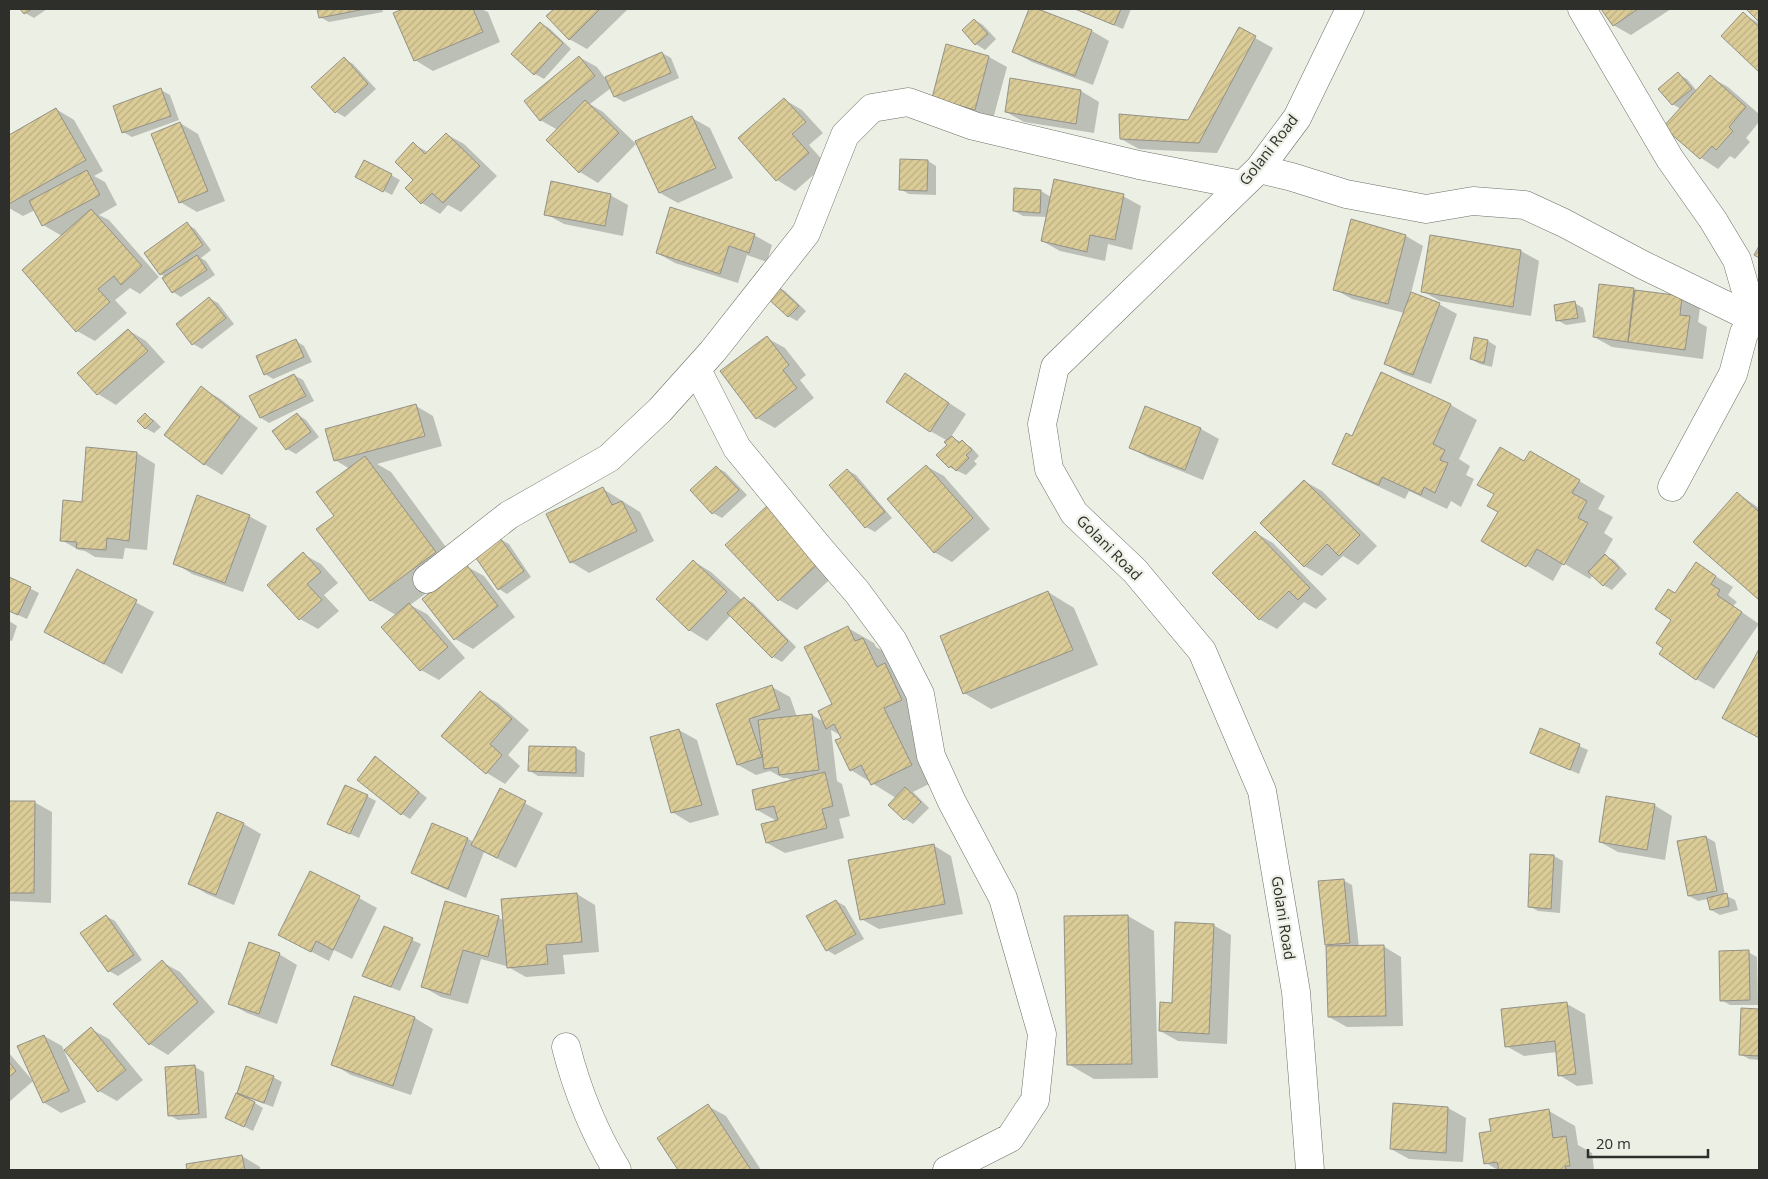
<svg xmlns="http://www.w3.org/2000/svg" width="1768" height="1179" viewBox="0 0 1768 1179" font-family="'Open Sans',sans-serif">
	<defs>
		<pattern id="building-hatch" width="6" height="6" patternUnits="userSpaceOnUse" patternTransform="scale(1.25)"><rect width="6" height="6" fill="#dacb97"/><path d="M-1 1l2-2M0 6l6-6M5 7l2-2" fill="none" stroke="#bbaf82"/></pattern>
	</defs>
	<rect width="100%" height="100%" fill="#ebefe4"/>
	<path fill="#0003" d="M22,9H47L34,18L25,13Z
		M319,9H382L383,12L329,22L320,17Z
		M406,9H481L488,12L500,42L433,71L415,60L395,14Z
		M555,9H628L587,49L569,39Z
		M1030,9H1035L1092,31L1109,41L1093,85L1032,62L1014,52Z
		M1075,9H1131L1123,29Z
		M1602,9H1671L1631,35L1613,25Z
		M1743,14L1759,23V70L1723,36Z
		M975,20L983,25L996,39L985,50L976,44L964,30Z
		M540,23L549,28L571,49L544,79L535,74Z
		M1239,29L1273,48L1217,153L1139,149L1121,139L1188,121Z
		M947,46L989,57L1007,67L993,119L952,108Z
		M662,53L671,58L679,78L624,102L615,97L611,88L590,104L603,112L636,144L598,183L580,172L547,140L558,130L540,120L579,57L597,67L605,78Z
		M345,59L353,64L376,89L345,117L336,112L313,87Z
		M1678,74L1687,79L1697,91L1710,77L1728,87L1759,114V122L1746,138L1750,142L1735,159L1730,156L1718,169L1701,158L1681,109L1672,104Z
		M161,90L170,95L179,120L132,137L123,132Z
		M1081,91L1099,102L1094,133L1024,122L1006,112Z
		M785,100L802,110L823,133L809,145L826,164L795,191L777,180L740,138Z
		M56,109L74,120L103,171L94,176L105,182L117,205L99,215L109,220L159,277L140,294L130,288L115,300L127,313L95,341L77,331L62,236L43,225L35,210L23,216L9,208V136Z
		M692,118L710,128L733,178L678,203L660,193Z
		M180,123L198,134L225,201L197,212L180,202Z
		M446,134L464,144L497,176L461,212L448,205L440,214L422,203L406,188L415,180L413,144L428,152Z
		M928,161L936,166V195L909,194L900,189Z
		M391,175L400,180L392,195L366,182Z
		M1041,191L1051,197L1123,196L1141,206L1132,250L1108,244L1105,261L1060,251L1042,241L1047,217L1023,216L1014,211Z
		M610,195L628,205L623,236L564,224L546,214Z
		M187,224L195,229L211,250L201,258L206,261L215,275L181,297L173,292L165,277L161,274L146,253Z
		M754,235L772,245L767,262L747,255L738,283L675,263L657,253Z
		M1406,236L1423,246L1411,293L1439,304L1457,314L1431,384L1403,374L1385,364L1404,313L1352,299L1334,289Z
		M1521,251L1539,261L1531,316L1440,301L1422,291Z
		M777,286L785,291L806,311L797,321L788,316Z
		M1633,289L1637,291L1682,297L1700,308L1698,322L1707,327L1703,359L1612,347L1594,337Z
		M209,298L218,303L234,324L202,349L193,344Z
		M1575,303L1583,308L1586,322L1566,325L1557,320Z
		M128,330L146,341L165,362L116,405L98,394L79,373Z
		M767,338L785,348L806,375L800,380L814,398L775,428L757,418Z
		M296,341L304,346L312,362L273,379L265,374Z
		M1488,341L1496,346L1492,367L1480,364L1471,359Z
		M1381,373L1451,405L1477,420L1459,459L1470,466L1466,475L1474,479L1461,507L1451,501L1447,509L1409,491L1405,499L1360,478L1334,463L1353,437Z
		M294,375L303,380L314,401L269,423L261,418Z
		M906,375L966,414L951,437L971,447L979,456L974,461L977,464L966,475L949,467L948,441L930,431Z
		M201,388L219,398L258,428L222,475L204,464Z
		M416,406L433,416L442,446L377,464L391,472L462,569L466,566L484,576L515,617L473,649L455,639L432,589L410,605L427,614L465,658L439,680L421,670L396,615L370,600L336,517L350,469L335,460Z
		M1146,408L1201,429L1219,439L1203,480L1149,458L1131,448Z
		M297,414L306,420L319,437L296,454L287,449Z
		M145,415L154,420L161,427L154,433L145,428Z
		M137,453L155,464L147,550L125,548L123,559L95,557L85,551L79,550L61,540L83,503Z
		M1531,453L1605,496L1598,509L1613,517L1604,533L1613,539L1604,555L1614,560L1627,574L1612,590L1603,585L1593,575L1590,579L1563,563L1553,581L1483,540Z
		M926,466L944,476L990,529L952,562L934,552Z
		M716,467L725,472L747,495L722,518L713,513L691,490Z
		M847,470L856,475L892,518L875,532L866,527Z
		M1304,481L1322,491L1377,546L1358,565L1343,556L1322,576L1304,566Z
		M603,489L640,512L654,541L589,573L571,562Z
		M1737,493L1759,508V598L1694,542Z
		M249,516L267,526L243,592L192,574L175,563Z
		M1256,533L1273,543L1327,599L1316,609L1304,602L1277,629L1259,619Z
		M500,539L509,544L531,577L507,594L499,589Z
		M727,545L840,570L797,610L779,600Z
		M303,554L321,564L338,583L324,595L339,611L318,629L300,619Z
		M693,561L711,572L742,600L744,598L753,603L796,647L782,662L773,657L731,615L707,641L689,630Z
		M1696,564L1733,587L1728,595L1737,602L1733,606L1759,624L1714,689L1696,679L1673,620L1675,595Z
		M77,571L154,612L122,674L63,642Z
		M9,578L39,593L27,619L9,611Z
		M1048,592L1074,608L1098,665L991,709L964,693Z
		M9,621L17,626L12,641L9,640Z
		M848,628L874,643L876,647L889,654L928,715L910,723L937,780L913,792L929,808L913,824L905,819L896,798L851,770L842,736L831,730L837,781L842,784L850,816L839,819L844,838L785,853L767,843L777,821L757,810L793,781L787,778H783L770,771L756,775L738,765L718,705L772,687L790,697L797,717L812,715L824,722L834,704Z
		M1759,651V737L1724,717Z
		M480,693L498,703L529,730L508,755L520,766L505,784L487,773L443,735Z
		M1541,729L1588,750L1579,774L1531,753Z
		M679,730L697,740L719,815L690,823L672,812Z
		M576,748L585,753L584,777L538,776L530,771Z
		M375,758L384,763L427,798L410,819L402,814Z
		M500,790L543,813L516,868L484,852L466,898L431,883L413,873L468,839L474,842Z
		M367,796L376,801L359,838L337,828Z
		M9,802H34L52,812L51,903L9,901Z
		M1654,805L1672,816L1665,860L1618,852L1600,842Z
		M244,824L261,834L234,905L207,894L190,884Z
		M1706,837L1715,842L1725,895L1735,900L1738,910L1720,915L1711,910L1708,899L1698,901L1689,896Z
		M933,845L951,856L963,914L879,929L861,919Z
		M1554,856L1563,861L1560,913L1538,911L1529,906Z
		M1343,880L1352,885L1359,947L1383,946L1401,957L1403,1026L1347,1027L1329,1017L1328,946L1326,945Z
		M577,894L595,905L599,952L563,955L565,974L526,977L506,966L481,959L468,1004L441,997L423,987L498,917L504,921Z
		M359,898L377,908L352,959L334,950L329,961L280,935Z
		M836,901L845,906L864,939L835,955L827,950Z
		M106,916L115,921L142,960L118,976L109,971L82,933Z
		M1128,916L1154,931L1158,1078L1094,1079L1068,1064L1065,917Z
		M1213,925L1231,935L1227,1044L1178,1041L1160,1031Z
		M385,928L421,944L400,991L372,980L363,975Z
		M1748,952L1757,957L1758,1005H1730L1721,1000Z
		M279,954L297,965L277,1024L247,1013L229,1003Z
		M162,962L180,972L215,1012L168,1055L150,1044L115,1004Z
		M354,998L415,1018L433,1029L411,1095L351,1075L333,1064Z
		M1567,1004L1585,1014L1593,1084L1577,1086L1559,1075L1557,1052L1524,1056L1506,1046Z
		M1742,1009L1759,1010V1060L1749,1059L1740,1054Z
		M91,1029L109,1039L143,1080L117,1101L99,1091Z
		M44,1036L62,1046L86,1102L61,1113L43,1102Z
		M9,1053L33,1081L9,1102Z
		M195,1067L204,1072L207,1118L178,1120L169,1115Z
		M247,1068L273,1077L282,1082L273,1107L251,1099L250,1100L263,1108L253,1131L235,1122L238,1095Z
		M1394,1105L1448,1108L1466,1118L1463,1162L1409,1159L1391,1149Z
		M708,1106L726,1116L761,1170H680L659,1138Z
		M1549,1111L1575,1126L1578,1145L1592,1153L1594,1170H1498L1486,1163L1493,1132Z
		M242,1156L260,1167V1170H189L188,1165Z"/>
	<path fill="url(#building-hatch)" stroke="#949188" d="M20,9H32L24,14Z
		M317,9H365L319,18Z
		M403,9H473L483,32L414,61L393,13Z
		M554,9H553H600L569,40L546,16Z
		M1029,9H1038L1092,30L1075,76L1012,52Z
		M1075,9H1121L1114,25Z
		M1601,9H1638L1613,26Z
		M1746,9H1759V22Z
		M1743,12L1759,27V72L1721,36Z
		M974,19L988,34L975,45L962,30Z
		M540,22L563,43L534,75L511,54Z
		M1239,27L1256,36L1199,143L1120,139L1119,114L1188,120Z
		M946,44L989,56L975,110L932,98Z
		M662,52L671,73L614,97L605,77Z
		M579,56L595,76L540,121L524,101Z
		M344,57L368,84L335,113L311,87Z
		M1678,72L1692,89L1672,105L1658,89Z
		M1710,75L1746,107L1729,127L1733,131L1716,150L1712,146L1700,159L1663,127Z
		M1010,78L1081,90L1076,124L1005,112Z
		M161,88L171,116L122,133L113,106Z
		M784,98L806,122L792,134L809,153L776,181L738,138Z
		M585,100L619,133L579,173L546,140Z
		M56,108L86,160L9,204V135Z
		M692,116L716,168L659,193L635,141Z
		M180,122L208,191L179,203L151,134Z
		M446,133L480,166L443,203L432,193L421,204L405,188L413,180L395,162L413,142L425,154Z
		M900,159L928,160L927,191L899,190Z
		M364,160L392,174L383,192L355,177Z
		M87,170L100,195L42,226L29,201Z
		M1054,179L1124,194L1115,240L1090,235L1087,252L1041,241Z
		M551,181L611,194L605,226L544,215Z
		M1014,188L1041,190L1040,213L1013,211Z
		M670,207L755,234L749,253L729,246L720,274L656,253Z
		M91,209L142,266L121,285L114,276L98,289L110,302L76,332L22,270Z
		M1351,219L1406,235L1388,304L1333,290Z
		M187,222L203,245L160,275L144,253Z
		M1430,235L1521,250L1513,307L1421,292Z
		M1759,246V258L1754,255Z
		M197,255L207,270L172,293L162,278Z
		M1599,284L1634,288L1628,342L1593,337Z
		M776,285L799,306L788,317L765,296Z
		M1635,290L1682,296L1680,315L1690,316L1685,350L1628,342Z
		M1411,292L1440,303L1413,375L1384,364Z
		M209,297L226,318L192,345L176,324Z
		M1575,301L1578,318L1556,321L1554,305Z
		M128,329L148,351L97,395L77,373Z
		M767,336L789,365L783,370L797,388L756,419L720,371Z
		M1474,337L1488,340L1484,363L1470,359Z
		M296,339L304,357L264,375L256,356Z
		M1381,372L1451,404L1433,444L1445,450L1440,460L1448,463L1435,493L1424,487L1421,495L1382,477L1379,485L1332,464L1346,433L1352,436Z
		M905,373L949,403L930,432L886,402Z
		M294,374L306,396L260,418L249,396Z
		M201,386L240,417L204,465L164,435Z
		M416,404L425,436L334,461L325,429Z
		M1145,406L1201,428L1185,470L1129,448Z
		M145,413L153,421L145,429L137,421Z
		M297,413L311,432L286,450L272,431Z
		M952,436L959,443L962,440L972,450L966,455L969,458L956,471L951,466L949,468L936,455L947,445L944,442Z
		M86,447L137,452L129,541L107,538L106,550L76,548L77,542L60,541L63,500L82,502Z
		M1500,447L1524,461L1530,451L1580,480L1572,493L1587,501L1578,518L1588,523L1564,565L1537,549L1526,567L1481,541L1498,512L1487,506L1494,494L1477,485Z
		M365,456L436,552L370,601L316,529L334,516L316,492Z
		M926,465L973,518L934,553L887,499Z
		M716,466L739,490L712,514L690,490Z
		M847,469L885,512L865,528L829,485Z
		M1304,480L1360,535L1339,556L1327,544L1304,567L1260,523Z
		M603,487L612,505L622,501L637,531L570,563L546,514Z
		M1737,492L1759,512V600L1693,542Z
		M197,495L250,515L225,583L173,564Z
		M769,504L823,559L778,601L725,545Z
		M1255,531L1310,588L1298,600L1289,591L1259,620L1212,573Z
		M500,538L524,571L498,590L474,555Z
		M303,552L321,572L307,584L322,600L299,620L267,585Z
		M1605,554L1619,568L1603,586L1588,572Z
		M693,560L727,592L689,631L656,599Z
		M1696,562L1716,576L1711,584L1720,590L1717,595L1742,612L1696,680L1659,654L1663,648L1656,643L1671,620L1655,609L1668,589L1675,593Z
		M466,564L498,606L454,640L422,599Z
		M77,569L137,600L104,664L44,632Z
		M9,577L31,587L18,615L9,611Z
		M1048,591L1073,650L963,694L940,636Z
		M744,597L788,641L772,658L727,613Z
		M409,603L448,647L420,671L381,627Z
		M848,626L855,641L863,638L877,667L885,663L902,700L884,708L912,765L871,785L861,765L850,771L835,740L841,738L834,724L826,729L818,711L832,704L804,647Z
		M1759,649V738L1722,718Z
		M772,685L780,709L749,719L762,757L737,765L716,704Z
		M480,691L512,719L490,744L502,755L486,774L441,736Z
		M812,714L819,770L779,775L778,767L764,769L758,720Z
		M1540,728L1580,744L1570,770L1530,753Z
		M679,729L702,805L671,813L650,737Z
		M529,746L576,747V773L528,771Z
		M375,756L419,792L401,815L357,780Z
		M825,772L833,806L822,809L827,828L766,843L761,824L778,820L774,806L756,810L752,790Z
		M345,785L368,795L350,834L327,824Z
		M905,787L921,802L904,820L888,805Z
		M500,788L526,801L497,858L471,845Z
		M1606,796L1655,804L1647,850L1599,842Z
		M9,801H35L34,893H9Z
		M217,812L244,823L216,895L188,884Z
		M432,823L468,838L448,889L411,873Z
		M1706,836L1717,891L1688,896L1677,841Z
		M934,844L945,904L860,920L848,860Z
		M1530,854L1554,855L1551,909L1528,907Z
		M310,871L360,896L333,950L316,941L311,952L278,935Z
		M1344,879L1350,943L1325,945L1318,881Z
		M577,893L582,942L546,945L548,964L507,968L501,899Z
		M1727,893L1729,906L1710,910L1707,898Z
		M836,900L856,934L826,951L806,916Z
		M445,901L499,916L488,957L463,950L450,995L421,987Z
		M106,915L134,955L108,972L80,933Z
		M1128,915L1132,1064L1067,1065L1064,916Z
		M1175,922L1214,924L1209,1034L1159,1031L1160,1002L1172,1003Z
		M384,926L413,938L391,987L362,976Z
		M249,942L280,953L259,1014L228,1004Z
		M1384,945L1386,1016L1328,1017L1326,946Z
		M1749,950L1750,1000L1720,1001L1719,951Z
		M162,960L198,1002L149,1045L113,1004Z
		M354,996L415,1017L393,1086L331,1065Z
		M1567,1002L1576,1074L1558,1076L1555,1041L1505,1047L1501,1009Z
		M1741,1008L1759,1009V1056L1739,1055Z
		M91,1027L126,1070L98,1092L64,1050Z
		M44,1035L69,1091L43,1103L17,1046Z
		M9,1062L16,1071L9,1077Z
		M195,1065L199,1114L168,1116L165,1067Z
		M246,1066L274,1076L264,1103L237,1093Z
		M236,1093L255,1102L244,1127L225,1118Z
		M1393,1103L1448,1107L1446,1153L1390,1149Z
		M708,1104L751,1170H678L657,1138Z
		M1549,1109L1553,1138L1566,1136L1570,1166H1565L1566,1170H1499L1497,1162L1484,1164L1479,1133L1491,1131L1489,1119Z
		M242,1155L245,1170H187L186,1164Z"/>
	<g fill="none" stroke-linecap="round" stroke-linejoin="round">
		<defs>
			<path id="minor" d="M1582,9L1670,159L1713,220L1737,260L1754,319L1744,333L1733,374L1672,487
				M1259,169L1292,177L1346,194L1426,209L1473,201L1525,205L1564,223L1643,265L1754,319
				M697,370L737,448L820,549L857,592L893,641L920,694L931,756L952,802L1003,898L1042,1034L1035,1100L1010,1138L947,1170
				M427,579L509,515L609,458L660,410L713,351L806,233L845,135L872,108L908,102L974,126L1139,165L1242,185
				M566,1047C577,1090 594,1132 617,1170
				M1310,1170L1296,992L1262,791L1202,651L1135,571L1074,513L1049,469L1042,424L1055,367L1259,169L1297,118L1350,9"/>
		</defs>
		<use href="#minor" stroke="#6d7067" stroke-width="29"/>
		<use href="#minor" stroke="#fff" stroke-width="28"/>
	</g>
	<g text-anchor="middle" stroke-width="4.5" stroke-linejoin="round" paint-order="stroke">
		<g font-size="15" fill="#2e2f2b" stroke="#ebefe4">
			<text transform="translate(1269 150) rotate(-52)" y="5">Golani Road</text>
			<text transform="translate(1109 548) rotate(45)" y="5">Golani Road</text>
			<text transform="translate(1283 918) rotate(81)" y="5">Golani Road</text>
		</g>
	</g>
	<rect width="1768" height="1179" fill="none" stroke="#2e2f2b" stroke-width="20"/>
	<path d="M1588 1149v8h120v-8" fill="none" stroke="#2e2f2b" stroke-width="2.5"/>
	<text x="1596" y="1149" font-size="15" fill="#2e2f2b" stroke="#ebefe4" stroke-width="4" paint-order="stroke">20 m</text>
</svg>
